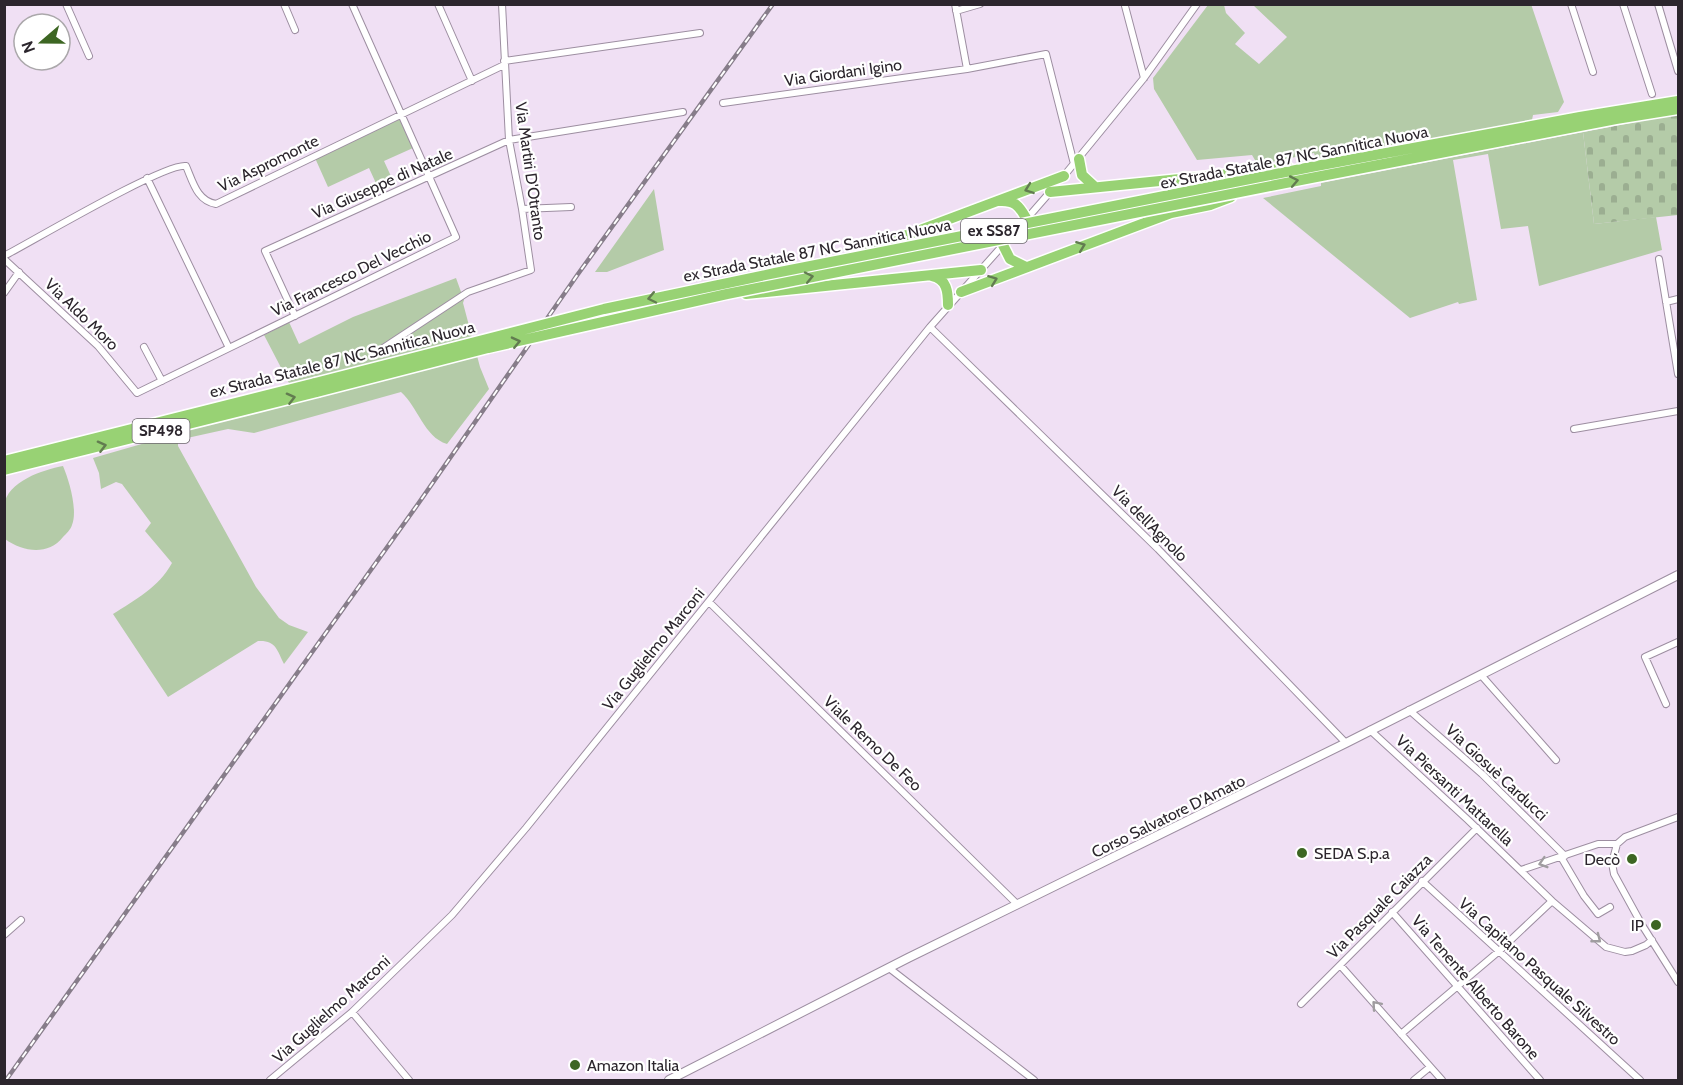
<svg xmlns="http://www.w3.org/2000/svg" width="1683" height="1085" viewBox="0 0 1683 1085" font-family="Cabin,sans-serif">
	<defs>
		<pattern id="cemetery-stones" width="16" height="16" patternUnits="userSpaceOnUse" patternTransform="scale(1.5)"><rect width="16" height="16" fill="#b4cba8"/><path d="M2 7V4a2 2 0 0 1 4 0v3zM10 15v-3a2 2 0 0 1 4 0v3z" fill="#9bae91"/></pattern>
	</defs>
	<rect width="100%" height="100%" fill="#f0e0f4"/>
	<path fill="#b4cba8" d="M1531,4L1564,102L1558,112L1533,115L1532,120L1419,143L1418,140L1316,159L1314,153L1258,165L1252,155L1197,160L1154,89L1153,78L1208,5H1224L1226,13L1245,33L1235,44L1259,64L1287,37L1253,5Z
		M399,118L413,148L384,161L395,185L380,192L369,168L328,187L315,158Z
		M1583,132L1594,224L1656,217L1662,250L1539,286L1528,226L1501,229L1488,154L1453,160L1477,300L1459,304L1458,302L1410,318L1263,198L1321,186V183Z
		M654,189L664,250L607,272H595Z
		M456,278L464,300L463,303L480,367L489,389L447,444C424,437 418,407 401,392L254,433L228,429L178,440V446L256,587L279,618L289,625L308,632L284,664C277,650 276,640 258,641L168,697L113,614C135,600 159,587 172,563L145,531L151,523L122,484L116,482L101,489L99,473L93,458L152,441L161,436L296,403L289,383L264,335L289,322L299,344L353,317Z
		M63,466C69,480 78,510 72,525C71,529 66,534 63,537C48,556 23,552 5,539C4,528 3,517 4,506C7,481 43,470 63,466Z"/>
	<path fill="url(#cemetery-stones)" d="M1678,114V215L1594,224L1583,132Z"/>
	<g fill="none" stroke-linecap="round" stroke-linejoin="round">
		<defs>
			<path id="minor" d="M66,4L89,56
				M284,4L295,30
				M438,4L472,81
				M955,4L967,69
				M1571,4L1593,72
				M1623,4L1652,94
				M1658,4L1678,71
				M1125,6L1144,78
				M956,11L980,4
				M504,61L700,33
				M723,103L967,69L1046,54L1074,164
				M1063,177L1144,78L1197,4
				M147,178L229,348
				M522,209L571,207
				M1010,238L1051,191
				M4,256C31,242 166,162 186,166C193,182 197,201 216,204L504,65
				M4,259L98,346L137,393L456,237L352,4
				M1659,259L1678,374
				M4,293L19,272
				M1666,302L1678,299
				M295,316L265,251L509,140L683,112
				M930,327L1158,549L1346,743
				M144,347L162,381
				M374,354L468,292L531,270L522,209L509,140L502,4
				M1574,429L1678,411
				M709,602L1017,904
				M1481,675L1556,760
				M1666,704L1645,657L1678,642
				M1409,710L1482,774L1565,856
				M1370,730L1468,820L1552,901L1606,947L1625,952L1632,951L1646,945L1652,940
				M1678,817L1625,837L1617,844L1612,863L1614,874L1642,925L1678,982
				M1561,857L1584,896L1598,914L1610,907
				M1521,870L1598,844H1617
				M1422,881L1640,1080
				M1392,912L1540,1080
				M4,935L21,920
				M1340,965L1442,1080
				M889,968L1034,1080
				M1301,1004L1477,828
				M352,1012L409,1080
				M1401,1034L1498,952L1552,901
				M270,1080L352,1012L452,915L526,828L930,327L1003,245
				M1414,1080L1430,1067"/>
			<path id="tertiary" d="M669,1080L908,958L1346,743L1678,575"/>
			<path id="trunk" d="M1079,159L1082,175L1095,187
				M1050,192L1289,168
				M999,201C1015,200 1019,206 1026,218
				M1003,245L1010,259L1026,267
				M863,253L883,244L1064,176
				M932,276C947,279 948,292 948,305
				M961,292L1171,213L1210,205L1231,197
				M746,294L981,270
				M4,461L315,383
				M4,470L317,392"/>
		</defs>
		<use href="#minor" stroke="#9d8ea1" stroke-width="8"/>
		<use href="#tertiary" stroke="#9d8ea1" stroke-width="10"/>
		<use href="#trunk" stroke="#fff" stroke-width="13"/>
		<use href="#minor" stroke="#fff" stroke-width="6"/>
		<use href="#tertiary" stroke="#fff" stroke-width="8"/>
		<use href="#trunk" stroke="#98d274" stroke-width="10"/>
		<defs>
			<path id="rail" d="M6,1080L418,504L578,274L773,4"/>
		</defs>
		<use href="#rail" stroke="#877d8a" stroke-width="4.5"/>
		<use href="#rail" stroke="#fff" stroke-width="2" stroke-dasharray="7" stroke-linecap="butt"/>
		<defs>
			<path id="trunk-bridge" d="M315,383L604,309L775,273L1316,166L1580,117L1678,101
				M317,392L488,348L727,294L1306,179L1616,119L1678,109"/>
		</defs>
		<use href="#trunk-bridge" stroke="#fff" stroke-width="13" stroke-linecap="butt"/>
		<use href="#trunk-bridge" stroke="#98d274" stroke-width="10"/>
	</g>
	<defs><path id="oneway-chevron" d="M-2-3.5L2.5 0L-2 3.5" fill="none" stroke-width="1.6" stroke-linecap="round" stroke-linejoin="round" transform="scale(1.5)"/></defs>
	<g stroke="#627c50">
		<use href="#oneway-chevron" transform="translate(1294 181) rotate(-11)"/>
		<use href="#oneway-chevron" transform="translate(1029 189) rotate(160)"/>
		<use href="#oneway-chevron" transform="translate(1081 246) rotate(-21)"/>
		<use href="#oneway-chevron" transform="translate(809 277) rotate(-12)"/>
		<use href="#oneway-chevron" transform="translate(993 280) rotate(-21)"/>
		<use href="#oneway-chevron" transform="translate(652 298) rotate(168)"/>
		<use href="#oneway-chevron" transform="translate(516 342) rotate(-13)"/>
		<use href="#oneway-chevron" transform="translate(291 398) rotate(-14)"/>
		<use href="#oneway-chevron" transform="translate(102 446) rotate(-14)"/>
	</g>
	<g stroke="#a09da0">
		<use href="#oneway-chevron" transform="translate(1543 863) rotate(163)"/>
		<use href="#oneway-chevron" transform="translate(1597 939) rotate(38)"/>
		<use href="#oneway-chevron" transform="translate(1376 1005) rotate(-131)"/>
	</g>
	<g fill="#3d6623" stroke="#fff" stroke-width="2">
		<circle cx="1302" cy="853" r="6"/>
		<circle cx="1632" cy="859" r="6"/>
		<circle cx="1656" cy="925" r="6"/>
		<circle cx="575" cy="1065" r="6"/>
	</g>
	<g text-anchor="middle" stroke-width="4.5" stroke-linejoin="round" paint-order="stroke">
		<g fill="#fff" stroke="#6b676c" stroke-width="1.5">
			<rect x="961" y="219" width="66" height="24" rx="4.5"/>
			<rect x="132.5" y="419" width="57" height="24" rx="4.5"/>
		</g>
		<g font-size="15" font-weight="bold" fill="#2c262d">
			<text x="994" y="236">ex SS87</text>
			<text x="161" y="436">SP498</text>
		</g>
		<g font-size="16" fill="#2c262d" stroke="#fff">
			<text transform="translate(843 72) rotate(-8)" y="6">Via Giordani Igino</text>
			<text transform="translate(1294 157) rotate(-11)" y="6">ex Strada Statale 87 NC Sannitica Nuova</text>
			<text transform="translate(268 163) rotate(-26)" y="6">Via Aspromonte</text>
			<text transform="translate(531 171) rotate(82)" y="6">Via Martiri D'Otranto</text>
			<text transform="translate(382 183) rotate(-24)" y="6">Via Giuseppe di Natale</text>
			<text transform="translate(817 250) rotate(-11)" y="6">ex Strada Statale 87 NC Sannitica Nuova</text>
			<text transform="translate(351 273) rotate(-26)" y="6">Via Francesco Del Vecchio</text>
			<text transform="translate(82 314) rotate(44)" y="6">Via Aldo Moro</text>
			<text transform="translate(342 359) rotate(-14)" y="6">ex Strada Statale 87 NC Sannitica Nuova</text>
			<text transform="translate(1150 523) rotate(45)" y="6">Via dell'Agnolo</text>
			<text transform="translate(653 649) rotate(-51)" y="6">Via Guglielmo Marconi</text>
			<text transform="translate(873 743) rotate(44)" y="6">Viale Remo De Feo</text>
			<text transform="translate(1497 772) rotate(43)" y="6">Via Giosuè Carducci</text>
			<text transform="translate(1455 790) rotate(43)" y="6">Via Piersanti Mattarella</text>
			<text transform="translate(1168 816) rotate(-26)" y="6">Corso Salvatore D'Amato</text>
			<text transform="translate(1379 906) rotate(-45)" y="6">Via Pasquale Caiazza</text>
			<text transform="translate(1540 971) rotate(42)" y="6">Via Capitano Pasquale Silvestro</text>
			<text transform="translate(1476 987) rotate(49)" y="6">Via Tenente Alberto Barone</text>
			<text transform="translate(331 1009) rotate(-42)" y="6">Via Guglielmo Marconi</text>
		</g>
		<g font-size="16" fill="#2c262d" stroke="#fff" text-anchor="start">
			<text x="1314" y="859">SEDA S.p.a</text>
			<text x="1620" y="865" text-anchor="end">Decò</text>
			<text x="1644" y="931" text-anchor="end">IP</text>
			<text x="587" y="1071">Amazon Italia</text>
		</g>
	</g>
	<rect width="1683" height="1085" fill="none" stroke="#2c262d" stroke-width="12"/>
	<g transform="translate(42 42) rotate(250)"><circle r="28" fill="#ffffff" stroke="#aba8ab" stroke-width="1.5"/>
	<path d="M0-4.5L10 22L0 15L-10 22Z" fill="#3d6623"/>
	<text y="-9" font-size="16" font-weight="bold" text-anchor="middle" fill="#2c262d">N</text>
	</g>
</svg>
